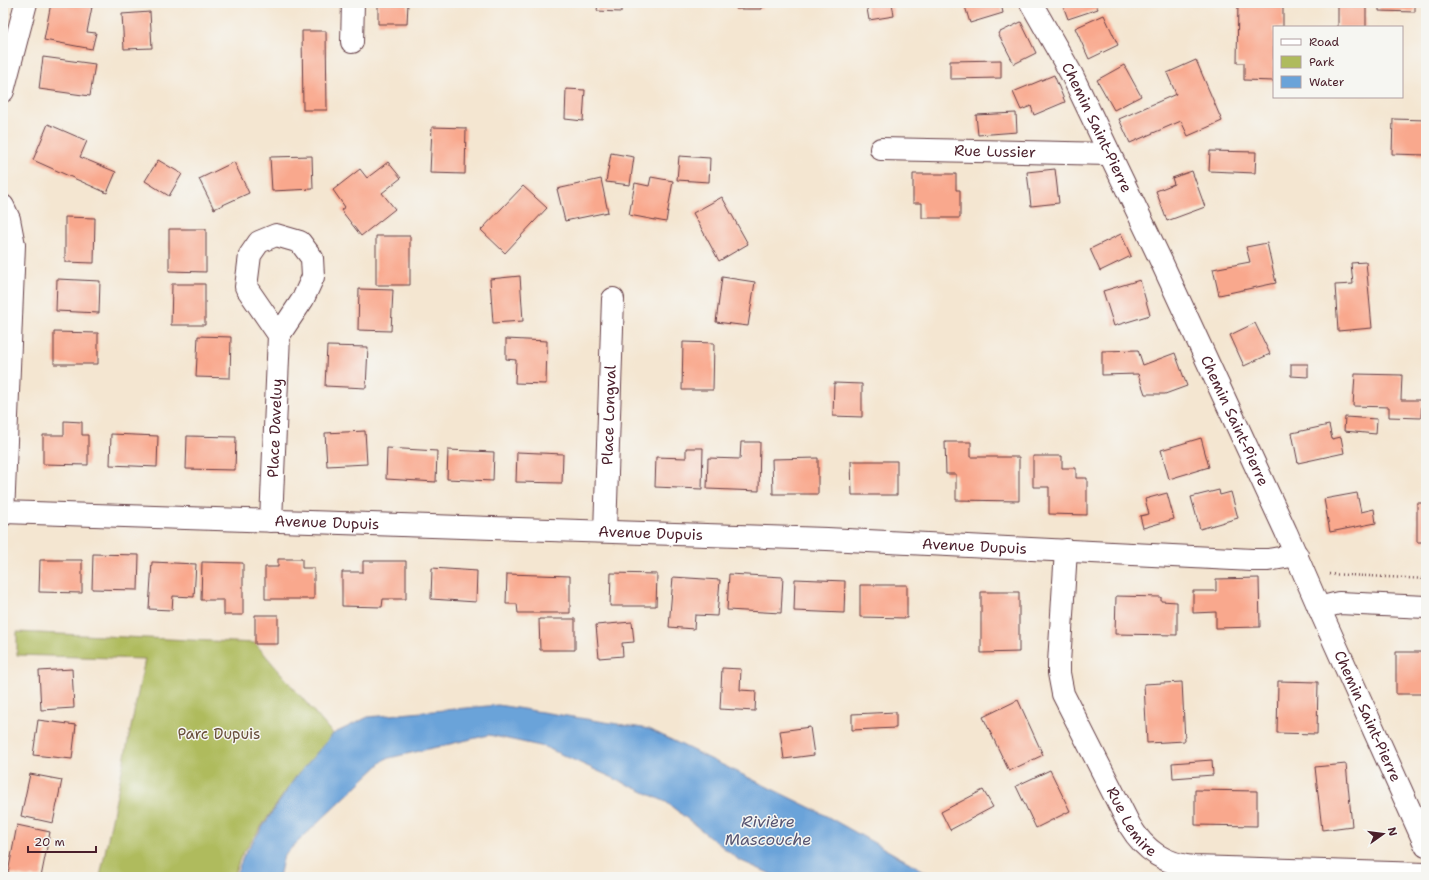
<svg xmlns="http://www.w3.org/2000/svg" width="1429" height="880" viewBox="0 0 1429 880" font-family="'Shantell Sans',sans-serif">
	<rect width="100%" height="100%" fill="#f6f6f2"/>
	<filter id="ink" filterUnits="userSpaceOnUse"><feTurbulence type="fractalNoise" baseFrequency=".025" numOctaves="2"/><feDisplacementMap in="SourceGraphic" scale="8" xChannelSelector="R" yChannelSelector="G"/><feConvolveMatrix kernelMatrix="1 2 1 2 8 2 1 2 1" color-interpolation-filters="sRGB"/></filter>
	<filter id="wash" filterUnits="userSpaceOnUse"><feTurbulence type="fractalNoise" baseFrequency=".012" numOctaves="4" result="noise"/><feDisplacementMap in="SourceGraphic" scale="16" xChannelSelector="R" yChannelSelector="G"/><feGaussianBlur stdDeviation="0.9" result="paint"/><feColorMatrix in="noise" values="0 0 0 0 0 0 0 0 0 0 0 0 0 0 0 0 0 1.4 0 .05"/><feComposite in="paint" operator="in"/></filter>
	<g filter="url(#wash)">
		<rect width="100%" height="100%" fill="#f4e6d1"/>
		<path fill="#afbb5d" stroke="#7c6d44" d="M17,632L255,643L333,734L295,778L241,856L233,877H100L145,659L17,655Z"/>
		<path fill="#6aa3d9" stroke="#5a6182" d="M498,705L649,729L821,813L935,877H778L739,860L666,802L545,747L489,735L385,759L284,855L279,877H235L244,855L295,778L333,734L368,717Z"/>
		<g id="blocks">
			<path fill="#f9a88d" d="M51,3H68L92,7L87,32L96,33L92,49L44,40Z
				M378,3H408L407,24H378Z
				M598,3H621V12L597,11Z
				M736,3H762V9H736Z
				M866,3H892L894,16L869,20Z
				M964,3H1001L1003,13L970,23Z
				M1062,3H1095L1098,9L1068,19Z
				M1238,3H1283V27H1274V81L1244,80V63H1237Z
				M1338,3H1366V27H1338Z
				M1379,3H1415V12L1379,11Z
				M150,12L152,48L124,49L122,14Z
				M1104,15L1118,45L1089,59L1075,28Z
				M1021,22L1036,53L1014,64L998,33Z
				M302,31H326L327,110H303Z
				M43,57L95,64L90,96L39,89Z
				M1001,60V78L950,79V61Z
				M1196,60L1222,121L1188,136L1181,121L1130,143L1119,119L1176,94L1167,73Z
				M1124,65L1141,96L1114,110L1097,80Z
				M1054,75L1065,102L1034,115L1031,106L1021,110L1013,92Z
				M566,89L585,90L583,121L565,119Z
				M1016,113L1017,132L978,135L976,115Z
				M1393,119L1426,120V155L1392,154Z
				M48,124L87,141L80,157L116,172L107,193L33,160Z
				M432,127L466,128L465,174L430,173Z
				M1210,151L1256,152L1255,173L1209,171Z
				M611,153L634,157L630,185L606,182Z
				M312,156L313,189L272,191L270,157Z
				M679,156L710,158L709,182L677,180Z
				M158,160L182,174L169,196L145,181Z
				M234,162L249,193L214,209L199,179Z
				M388,162L401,178L382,193L395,209L361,236L341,210L345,207L333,190L360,169L367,178Z
				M1055,169L1059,203L1031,206L1027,172Z
				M1192,171L1205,207L1167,221L1156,191L1174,184L1172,178Z
				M913,174H956V190H960V218H922V203H913Z
				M651,177L673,181L666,222L629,215L635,183L649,186Z
				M601,179L608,212L565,221L557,189Z
				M523,186L547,208L505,253L481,230Z
				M722,197L748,244L719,261L693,213Z
				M65,217L95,218L94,263L65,262Z
				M169,229H206V272L169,271Z
				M1121,234L1131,256L1100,271L1090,249Z
				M376,236H410V285H376Z
				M1267,243L1276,283L1219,295L1213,269L1250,262L1246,247Z
				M1366,262L1372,328L1338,331L1335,285L1353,284L1351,263Z
				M520,276L523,321L493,323L490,279Z
				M722,277L755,282L748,326L716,322Z
				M57,279L100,281L99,313L56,311Z
				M1140,280L1150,315L1114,326L1103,291Z
				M172,284H205V325H171Z
				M359,289L393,290L391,331L358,330Z
				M1255,323L1270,354L1244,366L1230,335Z
				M54,332L98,333V364H54Z
				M198,336L231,337L230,378L196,377Z
				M506,339L547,341L546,384L515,383L516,360L506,359Z
				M683,342L714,343L713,390H682Z
				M327,346L368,347L366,388L325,386Z
				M1138,350L1143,365L1175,353L1187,386L1165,394H1145L1138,374L1102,375V351Z
				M1291,364H1308V377L1291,376Z
				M1355,374L1402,375L1401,400H1422L1421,418L1389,417V407L1353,406Z
				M834,383L862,384V417L833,416Z
				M1345,417L1377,419L1376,434L1344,431Z
				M64,421L82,422V435H88V465L43,464V435H64Z
				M1329,425L1332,439L1341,437L1344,453L1298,463L1292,433Z
				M365,431L367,464L327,466L325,433Z
				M111,434L158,436L157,467L110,465Z
				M187,436L236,437L235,470L186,469Z
				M1201,438L1209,467L1169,479L1161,450Z
				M741,442H760L759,491L707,489L708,458L740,459Z
				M945,442H971V457H1019V501L956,500V474H946Z
				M387,448L437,451L436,482L386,479Z
				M686,448H703L702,489L655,487L656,457L686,458Z
				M448,450L494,452L493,481L447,479Z
				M517,452L563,454L562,483L516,482Z
				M1033,456H1062V468H1076V478H1087V515L1049,514V487H1033Z
				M818,458V494H773L772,459Z
				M851,461H897V495H852Z
				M1219,490L1220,495L1231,492L1238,518L1200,529L1191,497Z
				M1167,493L1174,519L1143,528L1140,516L1149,514L1145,499Z
				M1357,493L1361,512L1374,509L1376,523L1330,532L1324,499Z
				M1417,503H1426V542H1417Z
				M93,554L139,555L138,590L92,589Z
				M278,559H302V568H314V599H265V567H278Z
				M40,560H82V593L39,592Z
				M363,561H406V599H383L382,607L342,606V572H363Z
				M152,562L196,564L194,597L173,596L172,610L149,609Z
				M202,562L243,563V615H224V600H201Z
				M432,568L477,571L476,602L431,599Z
				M611,573L657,574L656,606H610Z
				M507,574L570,576V613H518L517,604H506Z
				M729,574L783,577L781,613L727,610Z
				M673,577L720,580L717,616L695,615L694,629L669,627Z
				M1259,578L1260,627L1216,628V612L1193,613V591H1216V579Z
				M795,579L845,581L844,613L794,611Z
				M860,585H907V618L860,617Z
				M981,592H1019V652L981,653Z
				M1116,596L1161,597V601L1177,602V635L1115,634Z
				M255,615H278V644H255Z
				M539,619H575V650H540Z
				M632,622L634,642L622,643L623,656L599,658L596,625Z
				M1396,652H1426V694H1396Z
				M722,668L741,669L740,690L756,691L755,711L720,709Z
				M72,669L74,708L41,710L39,671Z
				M1278,681L1318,682L1317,734L1277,733Z
				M1182,682L1185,741L1147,743L1144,684Z
				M1018,700L1043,755L1009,771L983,717Z
				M896,712V728L852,730V714Z
				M38,720L76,725L72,759L33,755Z
				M810,727L814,755L784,759L780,731Z
				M1212,760L1213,775L1173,778L1172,763Z
				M1346,764L1352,826L1322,830L1315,767Z
				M1050,770L1070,811L1036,828L1016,786Z
				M30,774L62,780L53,823L21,816Z
				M983,790L993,807L950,830L941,812Z
				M1195,790L1257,791V826L1195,825Z
				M17,825L50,832L41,877H26L8,873Z"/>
		</g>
	</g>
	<g filter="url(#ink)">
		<use href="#blocks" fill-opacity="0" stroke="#643d44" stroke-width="1"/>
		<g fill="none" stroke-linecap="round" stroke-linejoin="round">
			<defs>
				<g id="minor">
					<path d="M352,42L353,3"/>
					<path d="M3,91L26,3"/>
					<path id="s1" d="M881,149L1109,154"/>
					<path d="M3,206L9,219L14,245L3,515"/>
					<path id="s2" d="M3,512L827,539L1253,560H1268L1297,555"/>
					<path id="s3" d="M271,521L279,335L303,299L313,277L312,258L300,242L276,235L259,242L250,255L246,287L279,335"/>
					<path id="s4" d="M605,531L613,299"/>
					<path id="s5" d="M1066,550L1059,663V673L1063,694L1130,826C1145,851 1165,864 1194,867L1426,874"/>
					<path d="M1319,608L1339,603L1426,607"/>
				</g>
				<g id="tertiary">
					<path id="s6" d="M1031,3L1072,75L1162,263L1286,532L1319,608L1426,846"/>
				</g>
			</defs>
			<use href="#minor" stroke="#643d44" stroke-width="24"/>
			<use href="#tertiary" stroke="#643d44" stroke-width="24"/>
			<path stroke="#643d44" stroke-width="2.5" stroke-dasharray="1 3" stroke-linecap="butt" d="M1329,574L1426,579"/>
			<use href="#minor" stroke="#fff" stroke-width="22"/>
			<use href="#tertiary" stroke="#fff" stroke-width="22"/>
		</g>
	</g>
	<g text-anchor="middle" stroke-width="3" stroke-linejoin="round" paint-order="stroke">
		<g font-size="15" fill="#4a1f2b" stroke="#f6f6f2">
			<text dy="5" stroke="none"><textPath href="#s6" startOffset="141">Chemin Saint-Pierre</textPath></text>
			<text dy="5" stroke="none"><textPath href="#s1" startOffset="114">Rue Lussier</textPath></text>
			<text dy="5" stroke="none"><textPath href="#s4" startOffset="116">Place Longval</textPath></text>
			<text dy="5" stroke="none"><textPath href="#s6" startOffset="465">Chemin Saint-Pierre</textPath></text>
			<text dy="5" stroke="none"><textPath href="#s3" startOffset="93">Place Daveluy</textPath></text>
			<text dy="5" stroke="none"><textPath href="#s2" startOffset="324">Avenue Dupuis</textPath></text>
			<text dy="5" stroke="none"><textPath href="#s2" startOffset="648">Avenue Dupuis</textPath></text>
			<text dy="5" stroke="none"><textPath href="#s2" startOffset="972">Avenue Dupuis</textPath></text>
			<text dy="5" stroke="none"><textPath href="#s6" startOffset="789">Chemin Saint-Pierre</textPath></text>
			<text dy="5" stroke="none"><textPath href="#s5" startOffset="290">Rue Lemire</textPath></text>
		</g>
		<g font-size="15" fill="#684e3a" stroke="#f6f6f2">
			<text x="219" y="739">Parc Dupuis</text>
		</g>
		<g font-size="16" font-style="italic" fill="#575471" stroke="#f6f6f2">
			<text x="768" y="827">Rivière<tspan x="768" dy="18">Mascouche</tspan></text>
		</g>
	</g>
	<rect width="1429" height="880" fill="none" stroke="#f6f6f2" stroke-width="16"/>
	<rect x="1273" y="26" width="130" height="72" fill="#f6f6f2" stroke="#b1a0a2"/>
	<rect x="1281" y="39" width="20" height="6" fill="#ffffff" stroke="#b1a0a2"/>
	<text x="1309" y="46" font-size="12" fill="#4a1f2b">Road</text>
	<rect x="1281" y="56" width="20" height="12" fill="#afbb5d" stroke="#b1a0a2"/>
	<text x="1309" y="66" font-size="12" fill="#4a1f2b">Park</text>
	<rect x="1281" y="76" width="20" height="12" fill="#6aa3d9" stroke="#b1a0a2"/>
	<text x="1309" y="86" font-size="12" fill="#4a1f2b">Water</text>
	<g transform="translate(1383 834) rotate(76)" stroke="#f6f6f2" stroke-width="3" paint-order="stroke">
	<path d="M0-3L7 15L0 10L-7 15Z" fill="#4a1f2b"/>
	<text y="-6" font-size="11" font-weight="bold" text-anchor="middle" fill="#4a1f2b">N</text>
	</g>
	<path d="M28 846v6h68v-6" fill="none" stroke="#4a1f2b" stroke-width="2"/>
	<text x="34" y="846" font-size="12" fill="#4a1f2b" stroke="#f6f6f2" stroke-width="3" paint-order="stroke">20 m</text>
</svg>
